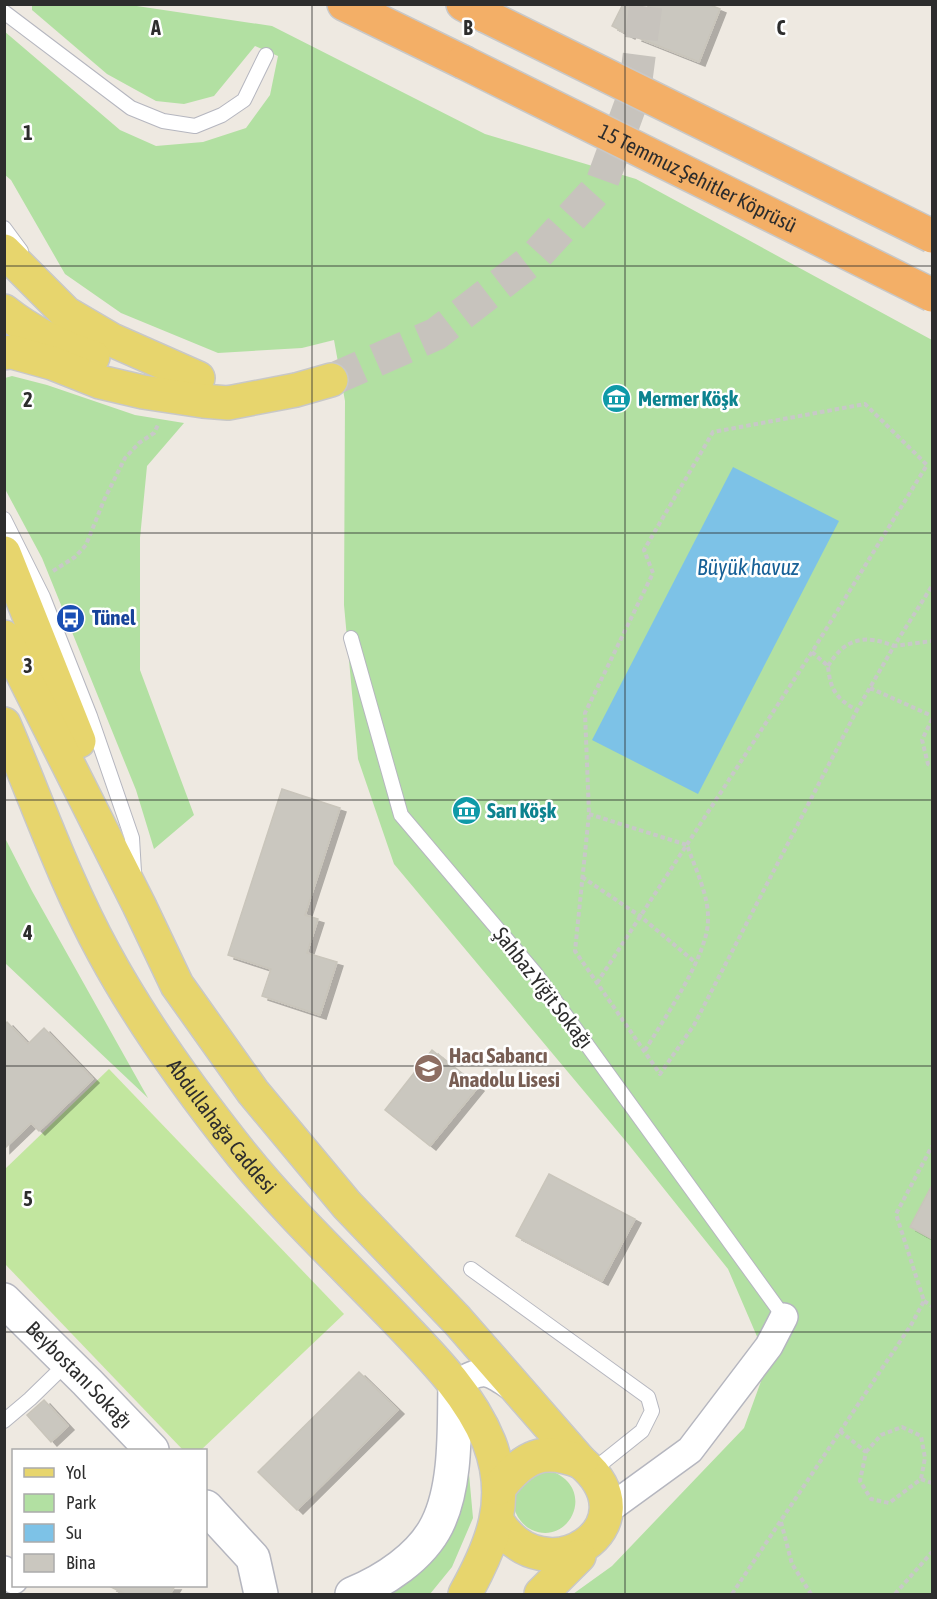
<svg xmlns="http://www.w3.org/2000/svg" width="937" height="1599" viewBox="0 0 937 1599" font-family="'Asap Condensed',sans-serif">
	<defs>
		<filter id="shadow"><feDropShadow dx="6" dy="4" stdDeviation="0" flood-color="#0004"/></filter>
	</defs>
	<rect width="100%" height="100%" fill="#eee9e1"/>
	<path fill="#b2e0a2" d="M32,5H130L272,26L485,134L636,179L932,340V1594H573L612,1566L744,1428L768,1362L728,1269L629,1145L394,864L358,759L344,605L345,401L334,340L302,348L218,353L121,313L65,274L11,180L5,175L4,31L120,130L156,146L203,142L246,128L270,95L278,56L255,46L214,96L184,104L156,101L107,74L32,10Z
		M12,376L47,385L135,415L184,423L147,466L140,538V670L194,815L154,849L136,790L42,558L5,489V378Z
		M4,836L32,891L148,1098L5,963Z
		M468,1463L473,1518L452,1567L430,1594H382Z
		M548,1470C599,1486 570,1547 532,1530C516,1523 505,1496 518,1483C525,1477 540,1473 548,1470Z"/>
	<path fill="#c2e69f" d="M109,1069L344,1314L201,1450H183L5,1264V1169Z"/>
	<path fill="#7dc2e7" d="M733,467L839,521L698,794L592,740Z"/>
	<path fill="#cac7bf" stroke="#c9c5bb" stroke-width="1.5" filter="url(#shadow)" d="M623,4H634L643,9L629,35L612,26Z
		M649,4H708L720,9L699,62L636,37Z
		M282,789L340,808L305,915L318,919L307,953L337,962L320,1015L262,996L271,969L228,955Z
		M7,1022L28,1044L44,1028L93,1079L39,1131L31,1123L4,1149V1025Z
		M432,1050L478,1087L430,1146L385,1110Z
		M549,1174L635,1219L602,1281L516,1236Z
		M932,1185V1239L910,1227Z
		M359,1372L398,1410L297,1510L258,1472Z
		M44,1400L68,1426L51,1442L27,1415Z
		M112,1586H175L170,1594H125L111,1587Z"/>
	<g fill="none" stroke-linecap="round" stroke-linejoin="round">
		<path stroke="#c7c3bd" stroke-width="33" stroke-dasharray="33 16" stroke-linecap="butt" d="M331,380L436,334L533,259L601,185L634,95L646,4"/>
		<defs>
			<path id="service" d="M4,12L131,108L163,121L195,126L222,115L244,100L266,55
				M4,228L21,251
				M4,519L43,597L90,716L132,838L134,872
				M351,638L401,815L535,973L784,1317
				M471,1269L648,1397L652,1411L642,1431L592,1471
				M4,1421L30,1399L67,1363"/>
			<path id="minor" d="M455,1384C484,1368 486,1369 512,1387
				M606,1511L690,1450L769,1346L784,1317
				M4,1570L14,1580"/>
			<g id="tertiary">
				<path id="s1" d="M4,1300L87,1382L152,1450"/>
				<path d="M206,1507L253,1558L261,1594"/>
				<path d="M352,1594C384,1581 421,1557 437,1525C457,1485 454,1427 455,1384"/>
			</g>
			<g id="primary">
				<path d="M4,251L66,313L112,340L198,378"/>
				<path d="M4,311C29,331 62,348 93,357"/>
				<path d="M4,353L12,352L52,363L100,382L143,392L203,401L228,403L296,390L331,380"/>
				<path d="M4,553L79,741"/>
				<path d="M4,637L139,905L177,985L253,1092L347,1205L457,1320L581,1462C656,1525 545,1599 497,1521"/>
				<path id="s2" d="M4,724C37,801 64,880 104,953C143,1025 191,1091 242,1155C287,1211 341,1262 391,1314C428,1353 468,1391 489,1442C511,1499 493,1544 465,1594"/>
				<path d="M499,1488C524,1456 543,1447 581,1462"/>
				<path d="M541,1594L579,1556"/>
			</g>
			<path id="motorway" d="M344,4L463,62
				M463,4L486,16"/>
		</defs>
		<use href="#service" stroke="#b5b6bf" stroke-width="16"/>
		<use href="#minor" stroke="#b5b6bf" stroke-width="30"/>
		<use href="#tertiary" stroke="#b5b6bf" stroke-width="36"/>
		<use href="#primary" stroke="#c8c8c8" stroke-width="36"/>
		<use href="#motorway" stroke="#c8c8c8" stroke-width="36"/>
		<path stroke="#c8c8c8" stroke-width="4" stroke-dasharray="4.5 3" stroke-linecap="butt" d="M53,571L75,557L86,545L104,500L125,458L139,443L154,433L159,423
			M812,652L828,666C830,689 836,699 857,710L894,646L932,641
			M828,666C845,638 865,634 894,646L932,586
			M870,688L932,716
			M932,719L922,740L928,764L932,766
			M589,814L687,845C695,868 709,896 708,920C708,956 663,1020 644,1052
			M582,877L640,916L696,963
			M597,983L812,652L927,465L865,404L713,432L644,550L653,573L585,713L589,814L575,951L660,1074L694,1025L857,710
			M924,1301L932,1306
			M840,1431L866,1452L860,1481L871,1499L889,1503L921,1479L932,1483
			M866,1452L881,1435L902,1427L921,1436L925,1458L921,1479
			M781,1522L792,1564L811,1594
			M732,1594L911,1325L924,1301L896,1214L932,1146
			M895,1594L932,1552"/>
		<use href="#service" stroke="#fff" stroke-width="14"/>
		<use href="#minor" stroke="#fff" stroke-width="27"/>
		<use href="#tertiary" stroke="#fff" stroke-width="33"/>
		<use href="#primary" stroke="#e7d56d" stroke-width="33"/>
		<use href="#motorway" stroke="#f3af67" stroke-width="33"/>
		<defs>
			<g id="motorway-bridge">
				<path d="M486,16L932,236"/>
				<path id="s3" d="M463,62L932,295"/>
			</g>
		</defs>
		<use href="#motorway-bridge" stroke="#c8c8c8" stroke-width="36" stroke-linecap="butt"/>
		<use href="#motorway-bridge" stroke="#f3af67" stroke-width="33"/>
	</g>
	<path fill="none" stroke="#2d2d2d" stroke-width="1.5" stroke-opacity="0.55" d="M312,4V1594M625,4V1594M4,266H932M4,533H932M4,800H932M4,1066H932M4,1332H932"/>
	<defs>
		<symbol id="museum-disc" viewBox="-11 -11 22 22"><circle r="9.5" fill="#0f9aa8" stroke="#fff"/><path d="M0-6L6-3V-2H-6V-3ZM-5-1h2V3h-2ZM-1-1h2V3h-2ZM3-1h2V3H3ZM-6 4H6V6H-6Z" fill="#fff"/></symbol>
		<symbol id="bus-disc" viewBox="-11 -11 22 22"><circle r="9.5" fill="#1a4fb4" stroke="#fff"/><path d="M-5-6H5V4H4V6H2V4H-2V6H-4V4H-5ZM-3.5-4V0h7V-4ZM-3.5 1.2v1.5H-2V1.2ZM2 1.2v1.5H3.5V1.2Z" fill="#fff"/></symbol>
		<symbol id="school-disc" viewBox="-11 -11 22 22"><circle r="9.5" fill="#8d6e63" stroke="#fff"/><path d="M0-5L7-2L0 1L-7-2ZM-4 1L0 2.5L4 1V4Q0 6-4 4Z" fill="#fff"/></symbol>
	</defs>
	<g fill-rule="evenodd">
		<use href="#museum-disc" x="600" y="382" width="33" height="33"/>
		<use href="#bus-disc" x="54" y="602" width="33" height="33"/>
		<use href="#museum-disc" x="450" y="794" width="33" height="33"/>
		<use href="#school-disc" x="412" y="1052" width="33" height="33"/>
	</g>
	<g text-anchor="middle" stroke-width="5" stroke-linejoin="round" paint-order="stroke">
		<g font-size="21" fill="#2d2d2d" stroke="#fff">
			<text dy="7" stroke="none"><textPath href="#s3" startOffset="262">15 Temmuz Şehitler Köprüsü</textPath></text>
			<text transform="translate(543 988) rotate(52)" y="7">Şahbaz Yiğit Sokağı</text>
			<text dy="7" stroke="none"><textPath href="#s2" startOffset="460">Abdullahağa Caddesi</textPath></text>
			<text dy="7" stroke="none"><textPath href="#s1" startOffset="106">Beybostanı Sokağı</textPath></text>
		</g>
		<g font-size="21" font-weight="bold" fill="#0d838f" stroke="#fff" text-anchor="start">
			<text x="638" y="406">Mermer Köşk</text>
			<text x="487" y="818">Sarı Köşk</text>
		</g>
		<g font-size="21" font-weight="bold" fill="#164399" stroke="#fff" text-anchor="start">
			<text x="92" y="625">Tünel</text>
		</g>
		<g font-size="21" font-weight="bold" fill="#785e54" stroke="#fff" text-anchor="start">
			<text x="449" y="1063">Hacı Sabancı<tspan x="449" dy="24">Anadolu Lisesi</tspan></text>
		</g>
		<g font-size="22" font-style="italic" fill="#186197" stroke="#fff">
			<text x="748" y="575">Büyük havuz</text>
		</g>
	</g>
	<g font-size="20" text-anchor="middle" font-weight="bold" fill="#2d2d2d" stroke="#fff" stroke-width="5" stroke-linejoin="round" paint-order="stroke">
		<text x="156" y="35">A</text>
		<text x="468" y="35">B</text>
		<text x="781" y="35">C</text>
		<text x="28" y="140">1</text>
		<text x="28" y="407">2</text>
		<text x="28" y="673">3</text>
		<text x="28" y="940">4</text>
		<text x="28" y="1206">5</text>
	</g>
	<rect width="937" height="1599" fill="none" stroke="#2d2d2d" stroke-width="12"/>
	<rect x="12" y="1449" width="195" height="138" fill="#ffffff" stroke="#ababab" stroke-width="1.5"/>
	<rect x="24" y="1468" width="30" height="9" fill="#e7d56d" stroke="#ababab" stroke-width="1.5"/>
	<text x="66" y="1479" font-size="18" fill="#2d2d2d">Yol</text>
	<rect x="24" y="1494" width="30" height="18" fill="#b2e0a2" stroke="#ababab" stroke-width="1.5"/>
	<text x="66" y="1509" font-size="18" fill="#2d2d2d">Park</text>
	<rect x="24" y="1524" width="30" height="18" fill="#7dc2e7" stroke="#ababab" stroke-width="1.5"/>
	<text x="66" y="1539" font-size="18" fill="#2d2d2d">Su</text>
	<rect x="24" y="1554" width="30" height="18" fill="#cac7bf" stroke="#ababab" stroke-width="1.5"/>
	<text x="66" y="1569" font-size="18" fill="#2d2d2d">Bina</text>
</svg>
